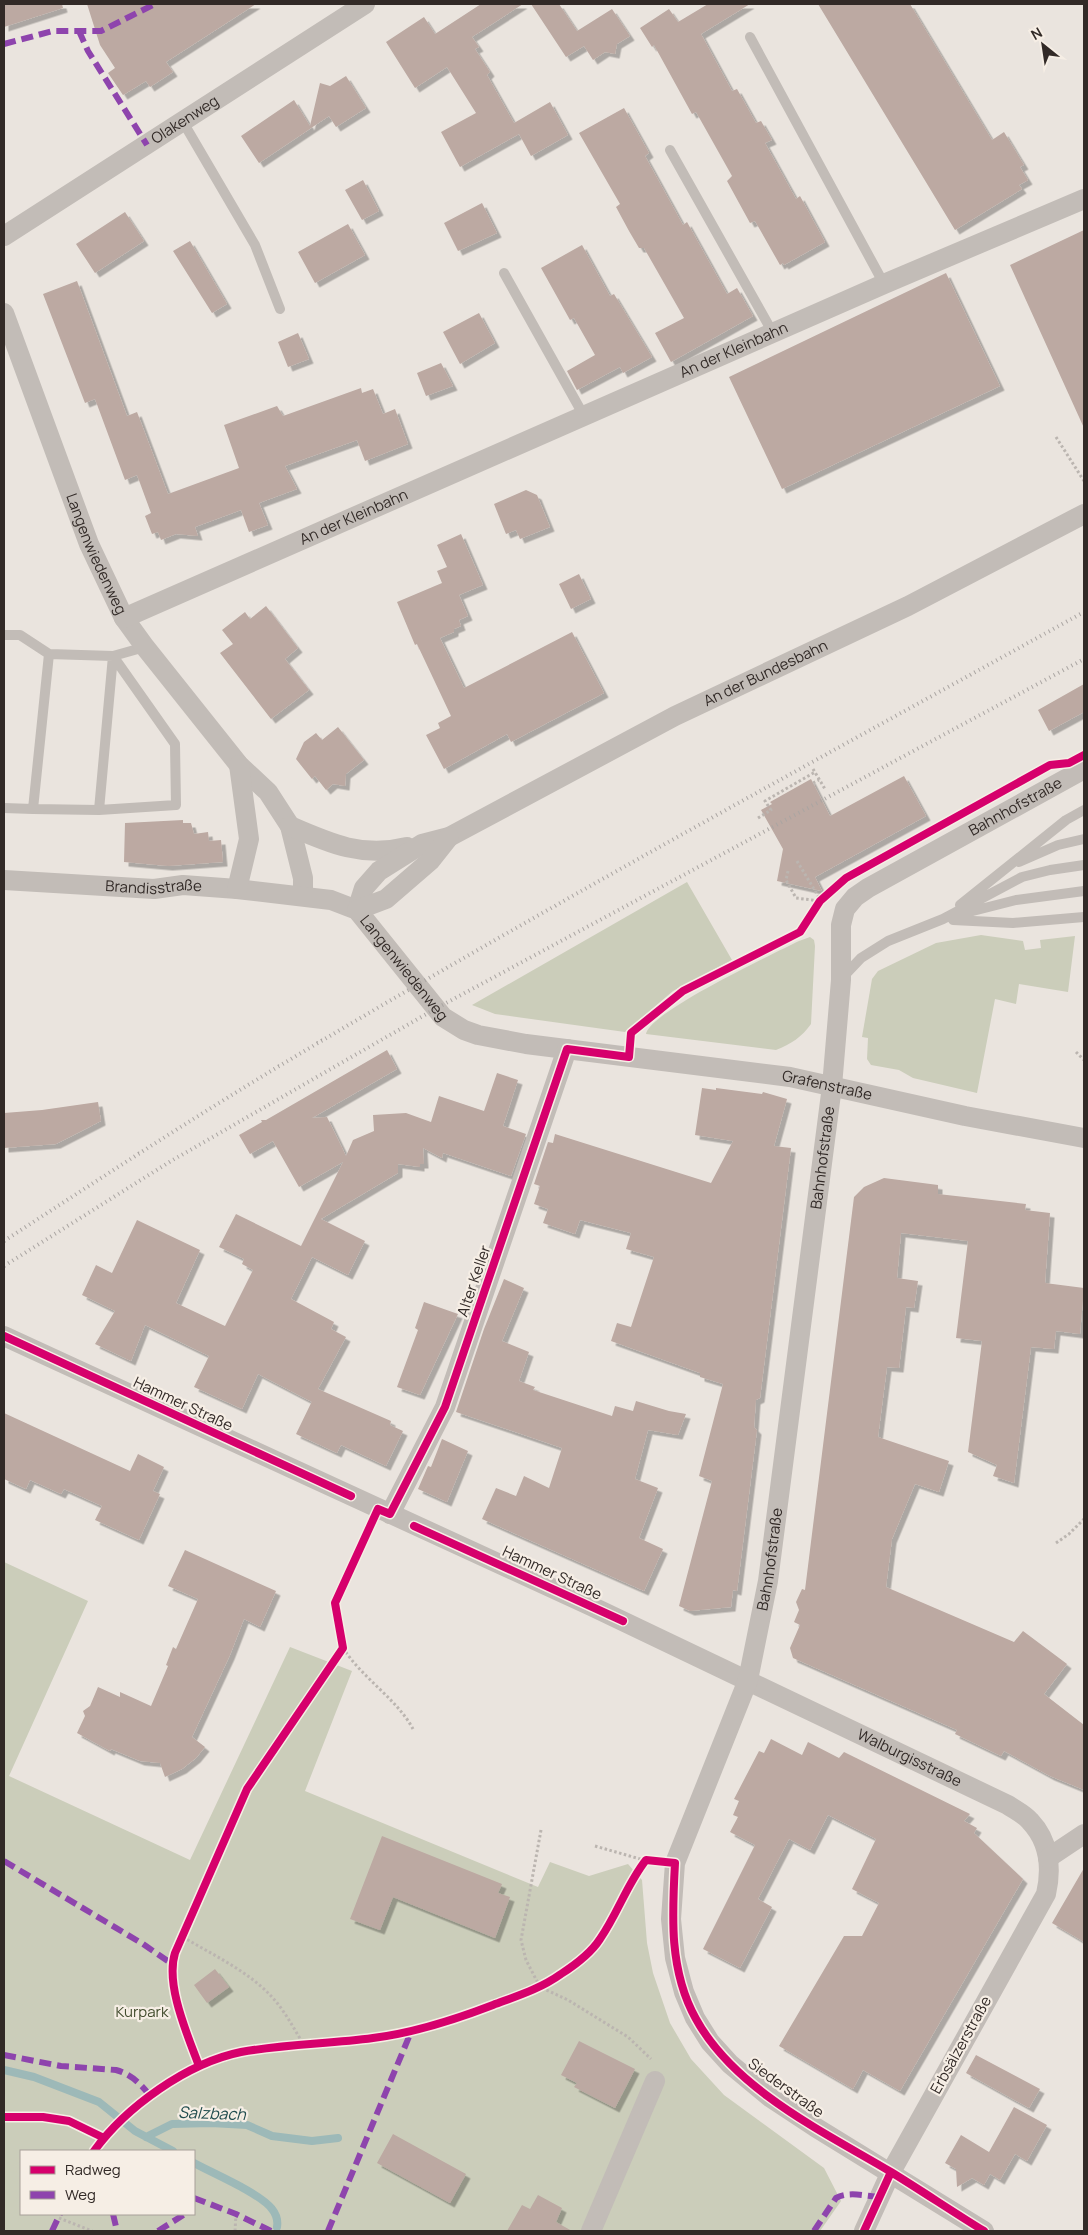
<svg xmlns="http://www.w3.org/2000/svg" width="1088" height="2235" viewBox="0 0 1088 2235" font-family="Manrope,sans-serif">
	<defs>
		<filter id="shadow"><feDropShadow dx="4.5" dy="4.5" stdDeviation="0" flood-color="#0004"/></filter>
	</defs>
	<rect width="100%" height="100%" fill="#eae4de"/>
	<path fill="#cbcdba" fill-rule="evenodd" d="M687,882L732,960L673,991L625,1032L495,1014L472,1005Z
		M981,935L1023,941L1025,950L1041,948L1040,940L1075,936L1068,992L1019,984L1016,1004L995,999L977,1093L913,1078L899,1070L871,1065L867,1059L868,1038L862,1037L872,979L878,971L936,943Z
		M810,937L814,940L815,946L811,1024C802,1037 791,1044 776,1050L646,1034C649,1012 775,953 799,941Z
		M4,1562L88,1601L9,1776L190,1860L290,1647L352,1671L305,1791L538,1887L550,1862L589,1876L628,1864L642,1880L647,1943L653,1973L670,2023L691,2059L724,2095L824,2168L841,2201L820,2231H4ZM21,2151H194V2214H21Z"/>
	<g fill="none" stroke-linecap="round" stroke-linejoin="round">
		<path stroke="#9db9b8" stroke-width="8" d="M4,2070L34,2077L99,2102L135,2131L173,2151
			M146,2137L172,2124L211,2123L247,2125L272,2136L312,2141L338,2138
			M194,2163C212,2173 260,2193 272,2209C276,2214 278,2221 277,2227"/>
	</g>
	<path fill="#bca9a2" filter="url(#shadow)" d="M4,4H62L63,8L4,27Z
		M87,4H256L166,62L173,72L150,87L146,81L123,95L108,73L115,68L100,45Z
		M481,4H523L472,37L479,47L475,49L490,72L487,75L514,123L550,102L568,135L531,156L519,134L460,167L441,132L476,113L447,67L415,88L386,42L424,17L435,34Z
		M531,4H559L577,31L612,9L630,36L617,44L615,54L605,52L593,60L584,46L566,57Z
		M708,4H750L701,34L732,91L737,89L756,123L761,121L772,140L765,143L796,199L800,196L825,242L784,265L783,263L780,265L755,221L750,223L727,181L732,176L696,112L692,114L654,45L652,47L640,28L669,9L678,22Z
		M818,4H910L992,140L1004,132L1024,165L1020,167L1028,180L1019,185L1022,189L955,230Z
		M346,76L366,108L336,127L329,116L259,163L241,136L294,100L310,126L320,83L330,86Z
		M624,108L649,153L645,156L683,225L687,222L727,294L737,288L753,316L671,362L655,333L684,318L644,248H639L629,231L616,207L620,204L579,133Z
		M363,180L379,211L362,220L345,190Z
		M482,203L497,233L458,251L444,223Z
		M125,212L144,241L95,273L76,244Z
		M348,224L365,255L315,283L298,252Z
		M1084,230V428L1010,265Z
		M190,241L227,304L212,313L173,251Z
		M582,245L610,296L614,294L652,357L623,373L620,367L577,390L567,371L595,355L574,318L570,320L541,268Z
		M946,273L1000,386L782,489L729,377Z
		M77,281L127,416L137,412L168,494L239,468L224,425L277,406L283,416L361,388L362,393L373,389L383,414L395,409L408,444L365,461L357,440L285,466L297,489L259,503L268,525L249,532L241,510L195,527L198,536L176,534L161,540L158,532L152,534L145,516L151,513L137,475L125,480L95,399L85,403L43,294Z
		M479,313L495,343L460,364L443,332Z
		M298,333L309,359L288,367L278,342Z
		M441,363L453,386L426,396L417,373Z
		M526,490L537,495L550,527L520,539L516,530L506,534L494,504Z
		M461,534L483,585L459,595L468,616L459,620L461,626L454,629V632L440,638L464,688L572,632L604,693L511,742L507,734L444,769L426,735L440,728L438,723L451,716L417,644L415,645L397,602L442,583L437,571L447,567L437,545Z
		M579,574L591,599L571,609L559,584Z
		M266,606L298,648L285,659L309,690L271,719L220,653L233,644L222,630L245,612L250,619Z
		M1084,684V712L1049,731L1038,710Z
		M338,727L364,760L346,774L345,786L333,784L326,790L315,776L312,779L296,759L304,742L316,733L322,740Z
		M904,776L926,816L815,877L822,891L777,881L783,849L761,810L772,804L770,802L811,779L830,816Z
		M183,820V823H191L194,834L208,832L209,841L221,840L223,862L168,866L124,862L125,823Z
		M387,1050L397,1069L312,1118L327,1117L346,1156L353,1140L374,1131L373,1115L406,1113L431,1122L439,1096L484,1111L497,1073L518,1080L503,1126L526,1134L511,1176L443,1153L442,1158L423,1148L424,1164H420V1167L398,1164V1173L321,1219L365,1241L348,1275L312,1257L291,1299L334,1322L331,1329L346,1337L318,1389L391,1421L390,1425L403,1431L386,1466L341,1445L337,1453L296,1434L314,1397L312,1402L258,1374L242,1409L194,1387L209,1356L145,1325L131,1361L95,1344L115,1311L82,1295L96,1265L112,1273L137,1220L200,1250L176,1303L225,1326L253,1270L242,1264L244,1259L219,1247L236,1214L301,1246L343,1162L299,1187L273,1141L250,1154L239,1135L262,1122L261,1120H266Z
		M702,1088L716,1090V1088L762,1094L763,1092L787,1099L774,1146L791,1148L760,1398L756,1400L754,1427L757,1430L737,1591L733,1590L731,1607L690,1611L679,1606L712,1481L699,1476L723,1384L700,1377V1373L611,1341L617,1323L631,1327L654,1257L626,1249L631,1233L580,1220L575,1234L543,1223L548,1209L534,1204L540,1186L534,1184L548,1142L553,1143L555,1134L711,1183L733,1141L695,1135Z
		M98,1102L101,1121L56,1144L4,1148V1113L42,1110Z
		M884,1178L938,1185V1194L1026,1204L1025,1210L1050,1213L1045,1283L1084,1288L1080,1334L1056,1331L1054,1349L1031,1347L1014,1483L993,1476L997,1465L968,1452L982,1341L956,1338L968,1241L901,1233L897,1278L918,1281L914,1308L906,1307L899,1368L887,1367L878,1437L949,1461L939,1492L915,1484L892,1539L886,1587L1014,1642L1023,1631L1067,1664L1044,1694L1084,1725V1790L1050,1776L1004,1751L1001,1756L955,1734L957,1730L793,1658L790,1648L800,1625L794,1622L799,1610L796,1602L802,1589L805,1590L854,1197L864,1187Z
		M504,1279L524,1288L502,1341L529,1352L519,1381L535,1387L533,1390L612,1416L615,1406L633,1411L636,1401L669,1411L686,1414L678,1435L648,1430L635,1479L658,1488L639,1538L663,1549L644,1591L482,1519L496,1488L516,1496L524,1476L549,1488L562,1448L456,1412L484,1329Z
		M424,1302L458,1314L420,1395L397,1387L418,1330L415,1328Z
		M4,1413L130,1471L138,1454L164,1467L153,1491L160,1494L139,1540L95,1520L102,1506L64,1489L61,1494L30,1480L26,1489L4,1479Z
		M442,1439L468,1451L447,1502L418,1489L428,1466L431,1467Z
		M185,1550L276,1591L260,1627L244,1619L230,1655L192,1737L205,1747L196,1758L182,1769L165,1777L160,1763L140,1761L111,1749L110,1751L77,1733L85,1716L83,1711L90,1706L98,1687L120,1697V1692L151,1706L168,1666L166,1665L173,1647L176,1649L198,1599L168,1586Z
		M771,1739L802,1755L808,1742L839,1758L844,1752L970,1814L964,1821L977,1828L974,1833L1023,1879L900,2091L863,2070L853,2089L779,2046L844,1936H862L879,1903L852,1889L876,1839L828,1815L810,1850L789,1839L758,1899L772,1907L740,1968L703,1949L755,1845L730,1832L738,1817L733,1815L739,1801L734,1799L759,1751L764,1753Z
		M382,1836L502,1884L498,1893L510,1897L495,1938L393,1897L380,1930L350,1919Z
		M1084,1868V1942L1052,1923Z
		M215,1969L229,1987L207,2003L194,1985Z
		M579,2041L635,2069L615,2108L574,2087L577,2083L561,2075Z
		M976,2055L1040,2089L1029,2108L966,2073Z
		M1014,2107L1047,2125L1027,2161L1015,2154L1000,2180L990,2174L984,2185L972,2178L957,2187L956,2169L945,2163L961,2135L989,2152Z
		M393,2134L466,2174L450,2203L377,2163Z
		M538,2195L562,2208L556,2222L572,2231H507L522,2205L530,2209Z"/>
	<g fill="none" stroke-linecap="round" stroke-linejoin="round">
		<path stroke="#bbb5b0" stroke-width="3" stroke-dasharray="2.5 2.5" stroke-linecap="butt" d="M1056,437L1084,481
			M813,769L825,789
			M813,783L819,780
			M758,818L771,810L765,801L815,772
			M797,861L823,904
			M788,871L786,880L796,898L820,901
			M1076,1052L1084,1060
			M1056,1543L1069,1534L1084,1519
			M343,1648C363,1679 397,1699 413,1729
			M541,1830L521,1940L526,1960L540,1987L568,2000L628,2037L651,2059
			M595,1846L647,1861
			M183,1937C213,1955 248,1971 272,1997C285,2011 294,2029 304,2045
			M540,1987C561,1974 582,1961 598,1941C618,1917 626,1885 646,1860
			M59,2218L92,2231
			M235,2231L236,2214"/>
		<path stroke="#c2bcb7" stroke-width="10" d="M750,37L884,284
			M183,122L255,245L280,309
			M670,150L773,333
			M504,273L584,416
			M4,635H20L49,654L113,656L145,647
			M4,808L33,809L49,654
			M33,809L99,810L113,656
			M99,810L176,805L175,744L113,656
			M1019,862L1058,845L1084,839
			M960,905L1066,820L1084,810
			M961,914L1016,900L1084,891
			M953,920L1013,923L1084,917
			M842,978L861,958L888,941L943,919L1022,877L1050,870L1084,865
			M335,1603L378,1509"/>
		<g stroke="#c2bcb7" stroke-width="20">
			<path id="s1" d="M4,236L365,4"/>
			<path id="s2" d="M4,313L89,544L124,618L145,647L239,765L268,792L290,826L303,878V895"/>
			<path id="s3" d="M124,618L884,284L1084,199"/>
			<path d="M290,826C331,844 363,858 407,847"/>
			<path id="s4" d="M4,880L154,889L183,885L237,889L331,900L357,910L443,1017L464,1030L478,1035L526,1044L790,1077L965,1116L1084,1138"/>
			<path d="M237,889L249,839L239,765"/>
			<path id="s5" d="M357,910L364,888L379,871L422,844L449,837L675,716L908,606L1084,514"/>
			<path d="M357,910L386,899L430,861L449,837"/>
			<path id="s6" d="M4,1336L591,1606L1008,1805C1015,1810 1024,1814 1030,1821C1049,1841 1052,1868 1046,1894L891,2172L864,2231"/>
			<path d="M390,1514L445,1407L567,1049"/>
			<path d="M1048,1858L1084,1834"/>
			<path d="M591,2231L655,2081"/>
			<path id="s7" d="M984,2231L815,2127L771,2098L730,2064L710,2042L695,2018L684,1992L675,1958L671,1919L675,1863L748,1680L768,1581L832,1086L841,980V925L845,909L855,897L868,888L1084,769"/>
		</g>
		<path stroke="#aaa5a2" stroke-width="4" stroke-dasharray="1 4" stroke-linecap="butt" d="M4,1241C101,1178 197,1115 296,1056C555,902 820,758 1084,612
			M4,1266L171,1161L435,1009L1084,659"/>
		<path stroke="#8e44ad" stroke-width="6" stroke-dasharray="12 6" stroke-linecap="butt" d="M79,31L88,51L147,145
			M4,44L53,31H101L155,4
			M4,1861L143,1944L172,1964
			M4,2055L61,2066L116,2070C131,2074 141,2084 151,2097
			M194,2198L236,2214L271,2231
			M113,2214L117,2231
			M52,2231L60,2214
			M158,2231L185,2214
			M328,2231L411,2032
			M814,2231L836,2198C849,2191 865,2196 879,2197"/>
		<defs>
			<path id="cycleway" d="M4,1336L351,1496
				M414,1526L623,1621
				M199,2066C188,2036 165,1985 175,1953L247,1789L343,1648L335,1603L378,1509L390,1514L445,1407L567,1049L629,1057L631,1033L683,991L800,932L820,901L846,878L1050,765L1069,763L1084,755
				M4,2117H43L69,2121L104,2138
				M94,2151C126,2107 187,2063 241,2052C285,2044 329,2044 373,2038C414,2033 454,2020 493,2005C517,1996 540,1989 561,1974C575,1965 591,1953 600,1939C618,1913 627,1884 646,1860L675,1863C672,1916 669,1971 696,2019C735,2090 824,2132 891,2172C922,2191 953,2212 984,2231
				M864,2231L891,2172"/>
		</defs>
		<use href="#cycleway" stroke="#f6eee5" stroke-width="11"/>
		<use href="#cycleway" stroke="#d6006c" stroke-width="8"/>
	</g>
	<g text-anchor="middle" stroke-width="4.5" stroke-linejoin="round" paint-order="stroke">
		<g font-size="15" fill="#322a27" stroke="#f6eee5">
			<text dy="5" stroke="none"><textPath href="#s1" startOffset="215">Olakenweg</textPath></text>
			<text dy="5" stroke="none"><textPath href="#s3" startOffset="666">An der Kleinbahn</textPath></text>
			<text dy="5" stroke="none"><textPath href="#s3" startOffset="251">An der Kleinbahn</textPath></text>
			<text dy="5" stroke="none"><textPath href="#s2" startOffset="258">Langenwiedenweg</textPath></text>
			<text dy="5" stroke="none"><textPath href="#s5" startOffset="481">An der Bundesbahn</textPath></text>
			<text dy="5" stroke="none"><textPath href="#s7" startOffset="1696">Bahnhofstraße</textPath></text>
			<text dy="5" stroke="none"><textPath href="#s4" startOffset="150">Brandisstraße</textPath></text>
			<text dy="5" stroke="none"><textPath href="#s4" startOffset="431">Langenwiedenweg</textPath></text>
			<text dy="5" stroke="none"><textPath href="#s4" startOffset="886">Grafenstraße</textPath></text>
			<text dy="5" stroke="none"><textPath href="#s7" startOffset="1246">Bahnhofstraße</textPath></text>
			<text transform="translate(474 1281) rotate(-71)" y="5">Alter Keller</text>
			<text transform="translate(183 1404) rotate(25)" y="5">Hammer Straße</text>
			<text dy="5" stroke="none"><textPath href="#s7" startOffset="841">Bahnhofstraße</textPath></text>
			<text transform="translate(552 1573) rotate(25)" y="5">Hammer Straße</text>
			<text dy="5" stroke="none"><textPath href="#s6" startOffset="999">Walburgisstraße</textPath></text>
			<text transform="translate(961 2045) rotate(-61)" y="5">Erbsälzerstraße</text>
			<text transform="translate(786 2088) rotate(36)" y="5">Siederstraße</text>
		</g>
		<g font-size="15" fill="#434d2e" stroke="#f6eee5">
			<text x="142" y="2017">Kurpark</text>
		</g>
		<g font-size="16" font-style="italic" fill="#214d4e" stroke="#f6eee5">
			<text transform="translate(212 2113) rotate(2)" y="6">Salzbach</text>
		</g>
	</g>
	<rect width="1088" height="2235" fill="none" stroke="#322a27" stroke-width="10"/>
	<rect x="20" y="2150" width="175" height="65" fill="#f6eee5" stroke="#a8a099"/>
	<rect x="30" y="2166" width="25" height="8" fill="#d6006c" stroke="#a8a099"/>
	<text x="65" y="2175" font-size="15" fill="#322a27">Radweg</text>
	<rect x="30" y="2191" width="25" height="8" fill="#8e44ad" stroke="#a8a099"/>
	<text x="65" y="2200" font-size="15" fill="#322a27">Weg</text>
	<g transform="translate(1043 45) rotate(330)" stroke="#f6eee5" stroke-width="4" paint-order="stroke">
	<path d="M0-4L9 19L0 12L-9 19Z" fill="#322a27"/>
	<text y="-8" font-size="14" font-weight="bold" text-anchor="middle" fill="#322a27">N</text>
	</g>
</svg>
